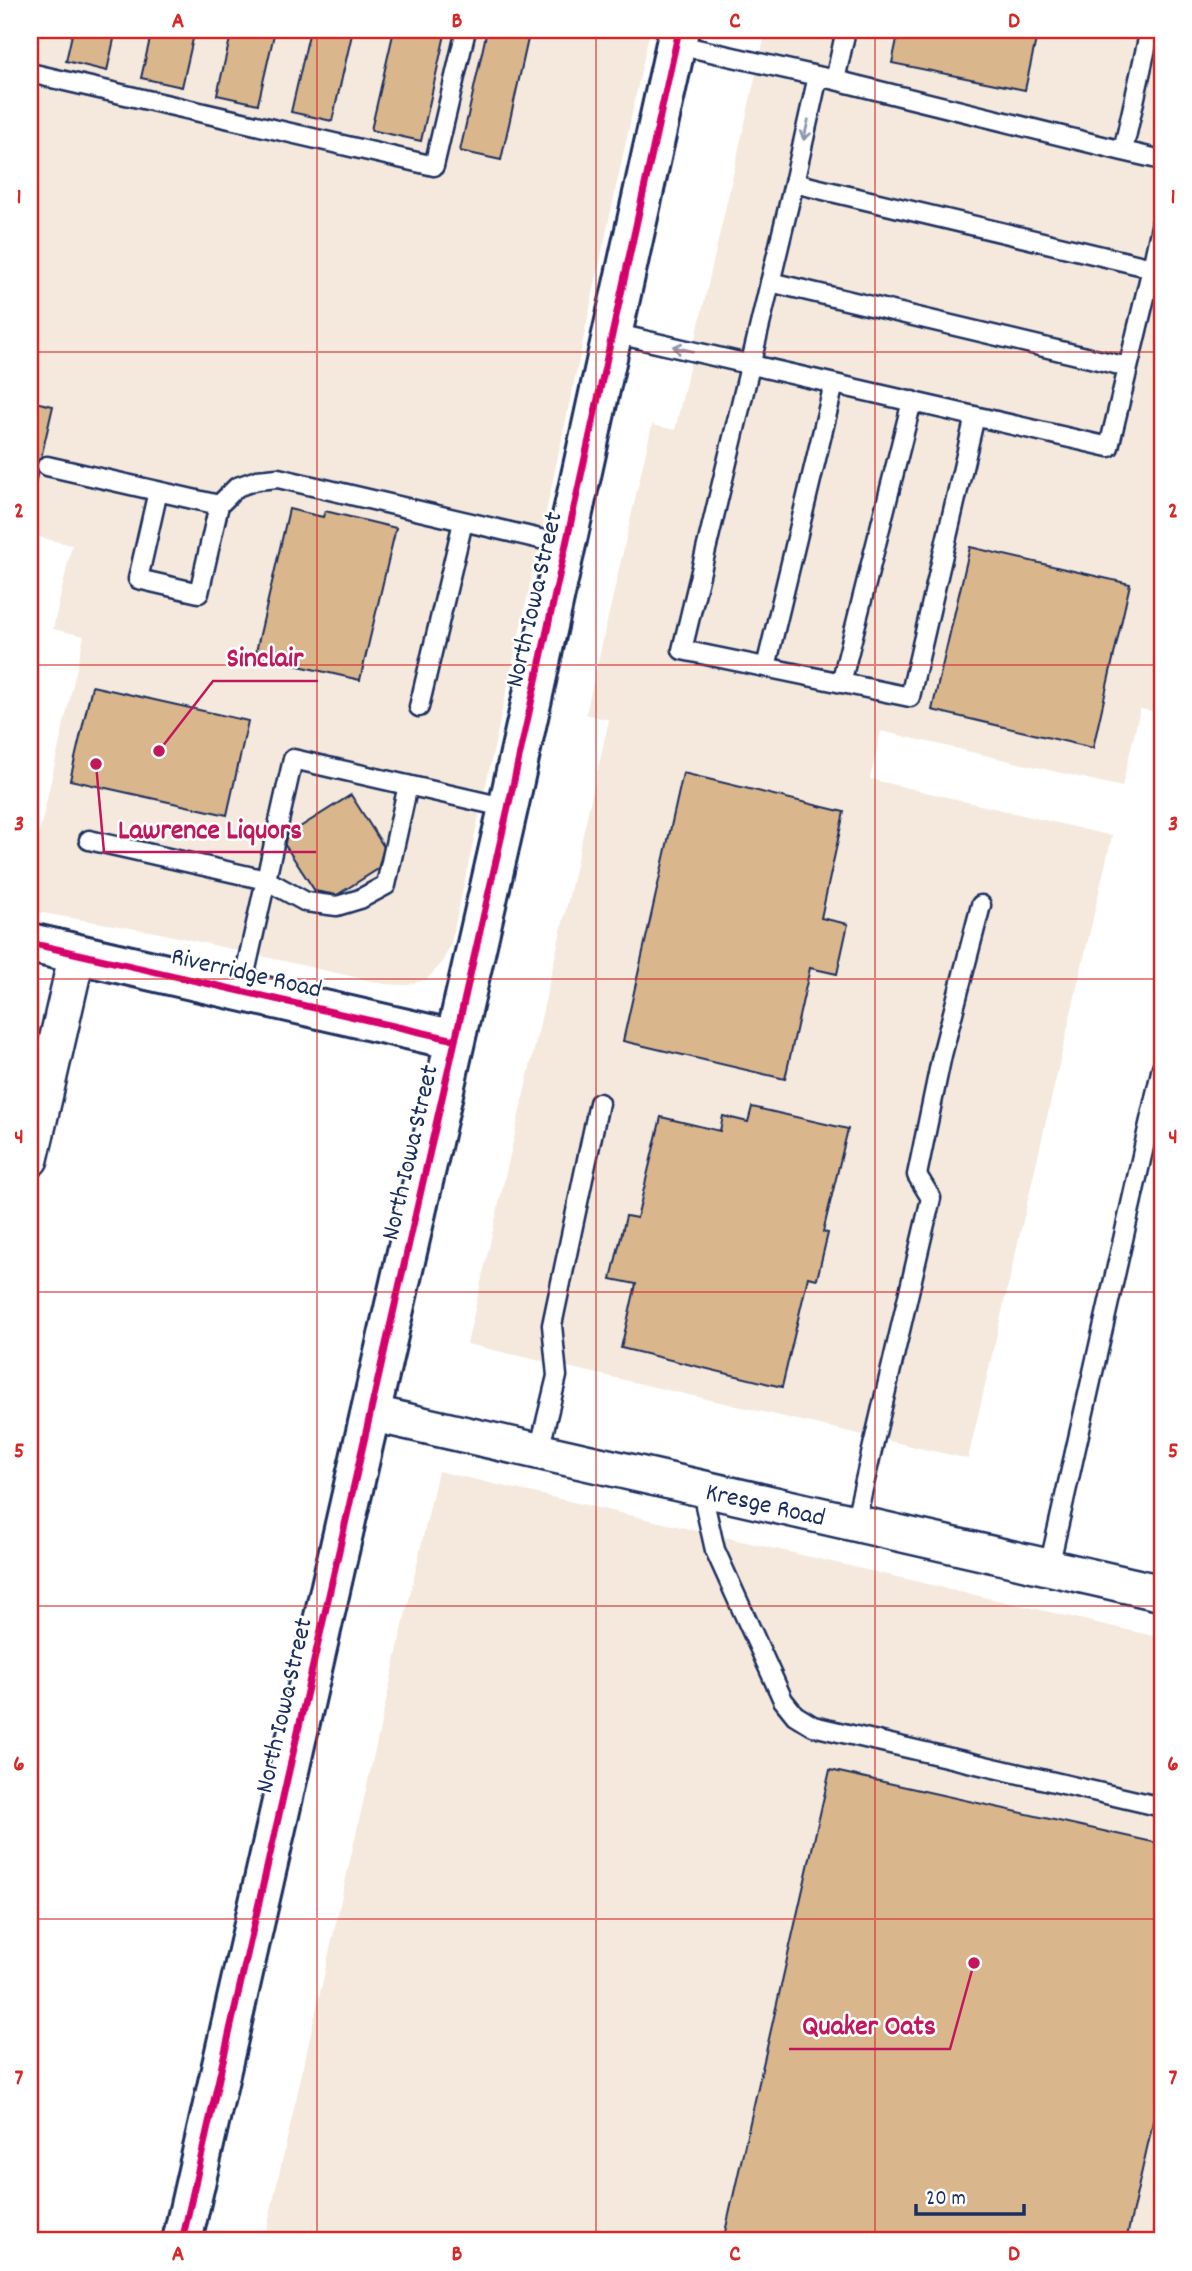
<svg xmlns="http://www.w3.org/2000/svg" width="1192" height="2271" viewBox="0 0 1192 2271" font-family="Dekko,sans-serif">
	<rect width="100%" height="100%" fill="#fff"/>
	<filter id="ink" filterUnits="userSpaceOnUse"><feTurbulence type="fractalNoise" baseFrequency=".0143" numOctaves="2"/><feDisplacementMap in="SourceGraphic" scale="14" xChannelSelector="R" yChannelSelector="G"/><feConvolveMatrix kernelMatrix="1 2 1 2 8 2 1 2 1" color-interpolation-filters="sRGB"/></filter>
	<g filter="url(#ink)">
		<path fill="#f4e9dc" d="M30,30H650L551,489L451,943L442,963L427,979L407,985L385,984L160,933L30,911V873L84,636L53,629L72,545L30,535Z
			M766,30H1162V713L1140,709L1122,787L881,731L870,779L1112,836L968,1459L467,1344L609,720L586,714L652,425L675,430Z
			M438,1471L1162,1638V2241H264Z"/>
		<path fill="#dab68c" stroke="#1b2f5e" stroke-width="2" d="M73,30H116L107,71L66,61Z
			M152,30H195L182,87L141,78Z
			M232,30H275L258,104L217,95Z
			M310,30H353L332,121L291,112Z
			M394,30H446L421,141L371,130Z
			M487,30H530L501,160L460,151Z
			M899,30H1038L1025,90L892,63Z
			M30,401L53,406L30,506Z
			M289,509L323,517L325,511L396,528L360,680L255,656Z
			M970,547L1130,584L1093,748L932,710Z
			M92,686L248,721L227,815L70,780Z
			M683,773L844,812L821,918L848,924L837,974L810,968L785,1079L623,1041Z
			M351,795L384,847L378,869L337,895L315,891L281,839Z
			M752,1107L848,1129L823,1232L828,1233L817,1279L808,1277L782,1387L621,1348L636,1284L611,1279L626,1216L637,1218L661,1117L720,1131L723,1116L748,1122Z
			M830,1770L1162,1844V2082L1126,2241H723Z"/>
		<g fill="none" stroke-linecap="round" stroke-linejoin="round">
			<defs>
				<path id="lane" d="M675,44L835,80L1123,151L1150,30
					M30,73L434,166L466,30
					M835,80L846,30
					M1123,151L1162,160
					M794,183L818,76
					M1152,268L1162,222
					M770,282L1128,367
					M613,333C778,371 944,409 1109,447L1152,268L794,183L682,650L910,697L975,416
					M47,466L219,505
					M158,491L138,579L199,593L219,505L237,487L257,480L278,478L566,545
					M766,667L834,384
					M841,683L912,401
					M419,707L463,522
					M89,840L266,880L306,902L337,906L360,899L386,885L408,785
					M241,991L293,759L508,808
					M539,1451L557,1376L552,1325L599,1103
					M701,1488L715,1550L783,1700L795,1715L813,1726L1162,1807
					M855,1523L931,1198L917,1175L942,1055L981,905
					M1049,1567L1162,1067"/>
				<g id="street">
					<path d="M30,1159L77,954"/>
					<path id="s1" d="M370,1413L1162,1593"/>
				</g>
				<path id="secondary" d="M30,943L455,1040
					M182,2241L508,808L679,30"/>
			</defs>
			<use href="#lane" stroke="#1b2f5e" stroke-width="23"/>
			<use href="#street" stroke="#1b2f5e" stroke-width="40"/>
			<use href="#secondary" stroke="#1b2f5e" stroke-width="44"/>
			<use href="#lane" stroke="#fff" stroke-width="18"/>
			<use href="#street" stroke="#fff" stroke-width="35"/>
			<use href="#secondary" stroke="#fff" stroke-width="38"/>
			<defs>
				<path id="cycleway" d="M30,943L455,1040
					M182,2241L508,808L679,30"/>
			</defs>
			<use href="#cycleway" stroke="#fff" stroke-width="11"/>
			<use href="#cycleway" stroke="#d6006c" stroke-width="7"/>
		</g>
		<defs><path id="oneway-shaft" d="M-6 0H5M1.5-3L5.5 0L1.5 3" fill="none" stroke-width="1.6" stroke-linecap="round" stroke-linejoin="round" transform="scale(1.75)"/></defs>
		<g stroke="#8d97ae">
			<use href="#oneway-shaft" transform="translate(806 130) rotate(103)"/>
			<use href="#oneway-shaft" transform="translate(683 349) rotate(-167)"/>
		</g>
	</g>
	<path fill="none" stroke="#d62828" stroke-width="2" stroke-opacity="0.55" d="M317,30V2241M596,30V2241M875,30V2241M30,352H1162M30,665H1162M30,979H1162M30,1292H1162M30,1606H1162M30,1919H1162"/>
	<g text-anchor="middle" stroke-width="5" stroke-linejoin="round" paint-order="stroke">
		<g font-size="26" fill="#1b2f5e" stroke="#fff">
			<text transform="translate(532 599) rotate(-77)" y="9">North Iowa Street</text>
			<text transform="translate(247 971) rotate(13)" y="9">Riverridge Road</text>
			<text transform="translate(408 1152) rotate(-77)" y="9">North Iowa Street</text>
			<text dy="9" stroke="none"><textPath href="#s1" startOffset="406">Kresge Road</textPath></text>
			<text transform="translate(282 1705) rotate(-77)" y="9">North Iowa Street</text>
		</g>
	</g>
	<path fill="none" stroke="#c2185b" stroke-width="2.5" d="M159 751L213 681H318M96 764L104 852H316M974 1963L950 2049H789"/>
	<g fill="#c2185b" stroke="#fff" stroke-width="2.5">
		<circle cx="159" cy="751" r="7"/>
		<circle cx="96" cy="764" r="7"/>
		<circle cx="974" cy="1963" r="7"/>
	</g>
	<g font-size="28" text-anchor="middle" font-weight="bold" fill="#c2185b" stroke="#fff" stroke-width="5" stroke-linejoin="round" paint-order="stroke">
		<text x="265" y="666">Sinclair</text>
		<text x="210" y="838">Lawrence Liquors</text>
		<text x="869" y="2034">Quaker Oats</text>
	</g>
	<rect width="1192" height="2271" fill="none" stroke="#fff" stroke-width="77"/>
	<path d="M916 2204v10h108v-10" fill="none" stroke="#1b2f5e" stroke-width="3.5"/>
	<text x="926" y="2204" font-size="21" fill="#1b2f5e" stroke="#ffffff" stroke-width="5" paint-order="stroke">20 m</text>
	<rect x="38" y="38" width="1116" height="2194" fill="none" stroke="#d62828" stroke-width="2.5"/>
	<g font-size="23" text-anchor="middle" font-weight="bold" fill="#d62828">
		<text x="178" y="27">A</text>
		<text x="457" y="27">B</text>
		<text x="735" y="27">C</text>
		<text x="1014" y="27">D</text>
		<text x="19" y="203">1</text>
		<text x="1173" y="203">1</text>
		<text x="19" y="517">2</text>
		<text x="1173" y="517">2</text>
		<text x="19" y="830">3</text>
		<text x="1173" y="830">3</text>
		<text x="19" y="1143">4</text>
		<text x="1173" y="1143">4</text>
		<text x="19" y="1457">5</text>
		<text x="1173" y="1457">5</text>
		<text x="19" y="1770">6</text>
		<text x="1173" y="1770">6</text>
		<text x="19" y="2084">7</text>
		<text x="1173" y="2084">7</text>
		<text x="178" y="2260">A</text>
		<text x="457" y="2260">B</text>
		<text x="735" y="2260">C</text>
		<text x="1014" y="2260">D</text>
	</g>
</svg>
